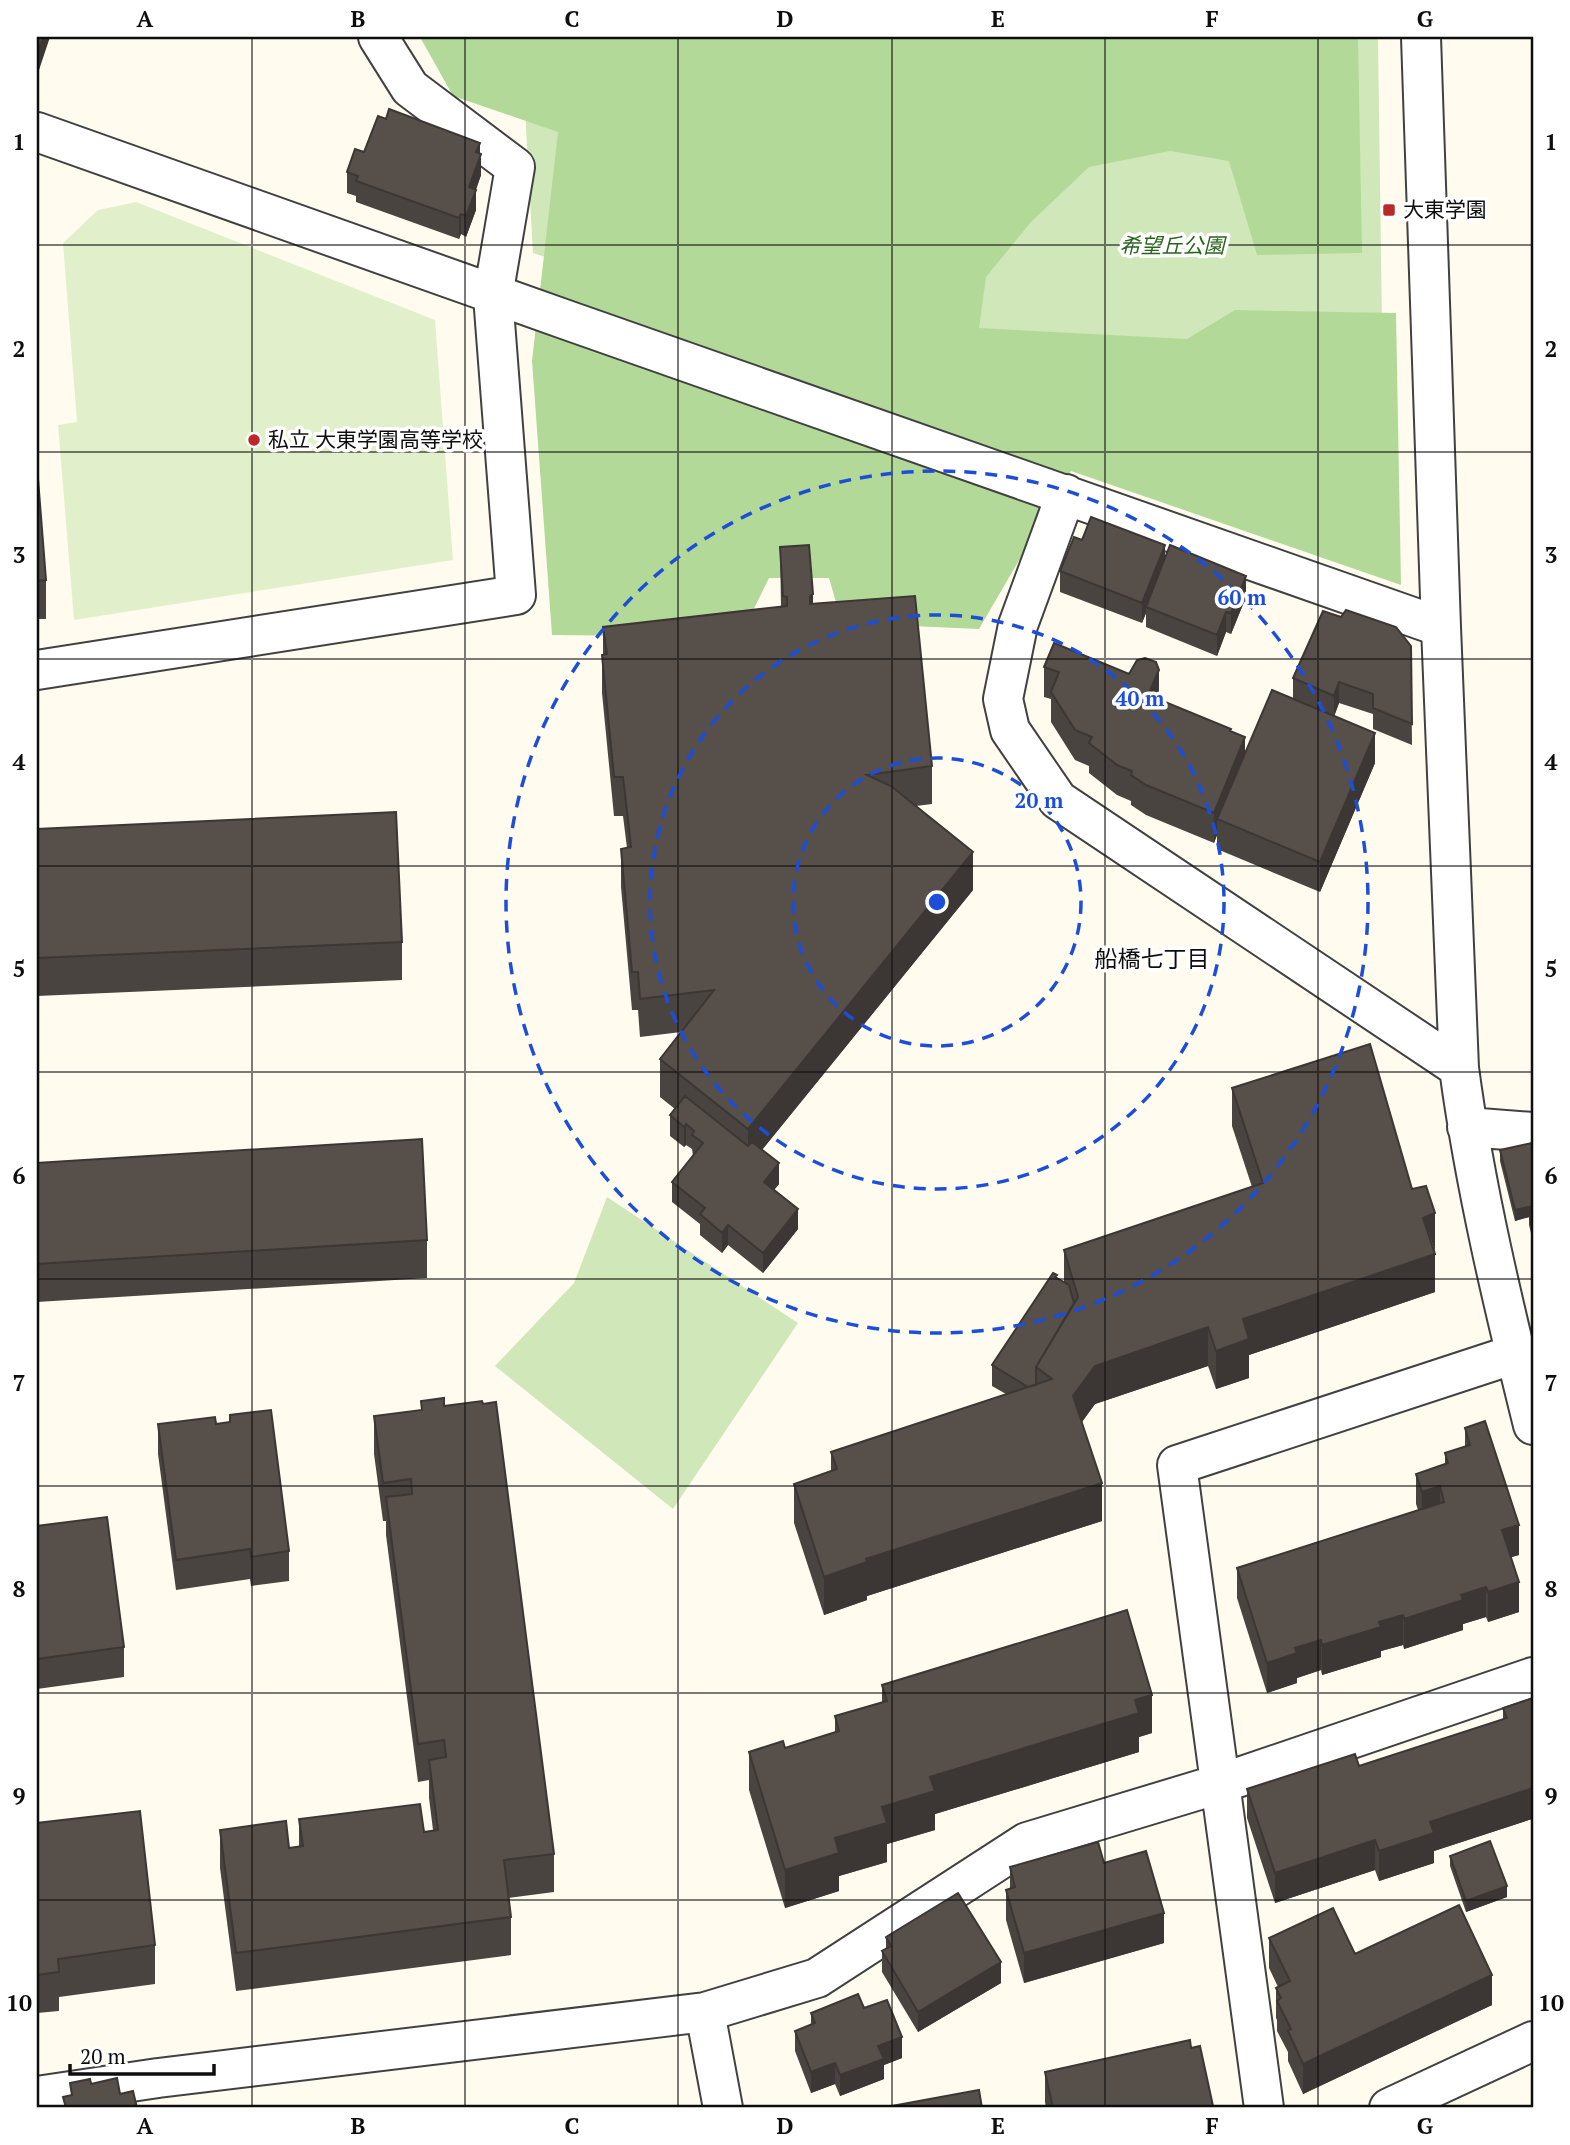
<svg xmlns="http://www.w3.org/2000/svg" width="1570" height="2145" viewBox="0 0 1570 2145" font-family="'PT Serif','Noto Sans JP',serif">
	<rect width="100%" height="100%" fill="#fffcef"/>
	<path fill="#d0e8b9" d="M521,37H1378L1385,538L533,253Z
		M607,1197L798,1323L673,1509L495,1366L574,1283Z"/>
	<path fill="#b3d999" d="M420,37H1358L1362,253L1257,255L1229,161L1170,151L1089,167L1031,222L986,277L979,328L1187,339L1235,310L1396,313L1401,585L1071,471L979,629L842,623L829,578H769L740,637L552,635L532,361L558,132L453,96Z"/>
	<path fill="#e1f0cb" d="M136,202L435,320L453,560L74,620L58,425L77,422L63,243L98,210Z"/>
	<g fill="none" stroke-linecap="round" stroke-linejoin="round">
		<defs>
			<path id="minor" d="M1421,37L1441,627L1459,1068C1475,1188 1504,1308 1533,1425
				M37,132C504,300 973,461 1441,627
				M1066,494L1018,625L1003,699L1010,730L1058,800L1459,1068
				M37,670L516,595L493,296L515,167L410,88L378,37
				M1467,1127L1533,1132
				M705,2012L723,2108
				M37,2096L158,2078L705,2012L817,1978L1027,1842L1219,1784L1533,1677
				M1264,2108L1177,1465L1515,1354
				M1389,2108L1533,2041"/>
		</defs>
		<use href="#minor" stroke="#414141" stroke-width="42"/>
		<use href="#minor" stroke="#fff" stroke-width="38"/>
	</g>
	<path fill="#4a4440" d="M364,152L480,153L481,175L476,190V210L466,237L461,234L459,239L356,202V196L347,193V172Z
		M37,466L46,580V619H37Z
		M1082,540L1165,560L1246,597L1231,634L1226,632L1217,656L1146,627V613L1142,623L1060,592V571Z
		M780,547L813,603L932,766V804L916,806L973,890L762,1150L779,1184L774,1190L798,1229L763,1273L728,1245L722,1253L700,1235V1224L672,1202V1182L693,1156L692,1149L686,1145L684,1147L670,1136V1115L675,1109L660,1097V1059L681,1032L640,1037L638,1010H632L621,887V849L627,848L623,816H614L602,693V655L603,654V627L781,607Z
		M1411,646L1412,745L1373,729V714L1339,703L1334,716L1375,763L1320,892L1217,849V835L1214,843L1146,815L1131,805V801L1117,795L1089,773V766L1075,760L1051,722V699L1044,697V667L1159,699L1231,732L1245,754L1293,699V678Z
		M37,829L402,942V980L37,996Z
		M1232,1088L1412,1189L1435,1251V1292L1249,1355V1378L1216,1389L1208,1366L1095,1404L1082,1422L1102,1521L867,1596V1600L824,1615L794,1523V1484L831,1471V1452L1006,1394L992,1386V1365L1057,1278L1064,1282V1250L1252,1187L1232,1126Z
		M1500,1150H1533V1241L1529,1225V1217L1515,1221L1500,1161Z
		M37,1163L427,1240V1278L37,1302Z
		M421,1401L444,1406L554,1854V1892L508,1898L511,1917V1955L236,1991L220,1868V1830L289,1848L299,1847V1819L424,1832L433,1830L429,1798V1780L418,1782L386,1535V1521H383L374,1454V1416L421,1410Z
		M230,1415L289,1551V1581L251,1586L250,1579L176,1590L158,1454V1424H216L230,1422Z
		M1465,1428L1519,1555L1511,1557L1519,1612L1488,1622L1486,1617L1463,1624V1630L1404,1649L1403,1645L1381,1651V1657L1322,1675L1321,1670L1297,1678V1683L1267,1693L1237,1598V1568L1418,1510L1416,1504V1474L1445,1464V1453L1465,1447Z
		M37,1526L124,1647V1677L37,1689Z
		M882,1685L1152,1733L1139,1737V1752L935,1814V1830L887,1844V1862L839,1876V1891L785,1908L749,1790V1752L785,1748L835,1732V1716L882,1702Z
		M1533,1698V1841L1532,1837V1819L1434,1851V1863L1379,1881L1375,1870L1275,1903L1247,1818V1789L1359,1766L1503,1720V1708Z
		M37,1823L155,1945V1984L59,1997V2011L37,2013Z
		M1450,1856L1507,1897L1466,1912L1450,1866Z
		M1104,1863L1164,1943L1024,1983L1006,1920V1890L1010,1889V1867Z
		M886,1937L1001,1983L918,2032L882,1972V1951L886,1949Z
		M1269,1938L1355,1954L1492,2005L1303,2094L1288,2061V2052L1277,2031V2020L1276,2018V1988L1278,1987L1269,1968Z
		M864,2008L902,2058L884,2065V2079L840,2096L835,2084L811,2093L795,2051V2031L811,2025V2013Z
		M1191,2048L1213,2108H1046L1045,2102V2072Z"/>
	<path fill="#3c3734" d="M43,37H50L37,76V55Z
		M480,143V159L481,154V175L469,208V187L476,152Z
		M476,190V210L466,237V216Z
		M461,214V234L459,239V218Z
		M1165,545V565L1146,607V613L1142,623V603Z
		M1246,576V597L1231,634V613Z
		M813,594V632L810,634V596Z
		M1226,612V632L1217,656V635Z
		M1159,670V700L1148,695Z
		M1339,682V703L1334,717V696Z
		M1375,733V763L1320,892V862Z
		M1245,737V767L1217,819V835L1214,843V813Z
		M973,852V890L748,1167V1129Z
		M686,1124V1145L684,1147V1127Z
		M779,1163V1184L764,1202V1182Z
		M1533,1206V1216L1529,1214V1217L1515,1221V1210Z
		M798,1209V1229L763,1273V1253Z
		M1435,1213V1251L1423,1218Z
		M728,1225V1245L722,1253V1233Z
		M1435,1254V1292L1249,1355V1378L1216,1389V1351L1243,1319Z
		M1208,1327V1366L1095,1404L1073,1434V1396L1095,1366Z
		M1102,1483V1521L867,1596V1600L824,1615V1577L866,1559Z
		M1440,1486V1516L1422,1522V1492Z
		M1519,1525V1555L1502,1560V1530Z
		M1519,1582V1612L1488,1622V1592Z
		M1486,1587V1617L1463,1624V1630L1404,1649V1619L1461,1595Z
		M1403,1615V1645L1381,1651V1657L1322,1675V1645L1379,1622Z
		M1321,1640V1670L1297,1678V1683L1267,1693V1663L1295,1648Z
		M1152,1695V1733L1139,1737V1752L935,1814V1830L887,1844V1862L839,1876V1891L785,1908V1870L835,1838L930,1777L1135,1700Z
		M1533,1788V1818L1532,1816V1819L1434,1851V1863L1379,1881V1851L1430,1822Z
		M1375,1840V1870L1275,1903V1873Z
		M1507,1886V1897L1466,1912V1901Z
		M1164,1913V1943L1024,1983V1953Z
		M1001,1962V1983L918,2032V2012Z
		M1492,1975V2005L1303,2094V2064Z
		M902,2037V2058L884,2065V2079L840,2096V2075L878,2046Z
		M835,2063V2084L811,2093V2072Z"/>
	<path fill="#564f4a" stroke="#3c3734" stroke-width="2" d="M37,37H43L37,55Z
		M389,109L480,143L476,152L481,154L469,187L476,190L466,216L461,214L459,218L356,181L358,176L347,172L355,149L364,152L378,116L386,119Z
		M37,466L46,580L37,581Z
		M1091,517L1165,545L1142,603L1060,571L1074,537L1082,540Z
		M809,545L813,594L810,596V604L915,596L932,766L867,775L891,786L973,852L748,1129L660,1059L714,990L640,999L638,972H632L621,849L631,847L623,777H614L602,655L607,654L603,627L787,606V597L783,596L780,547Z
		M1170,545L1246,576L1231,613L1226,612L1217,635L1146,607Z
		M1346,610L1396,627L1411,646L1412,724L1373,708V694L1339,682L1334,696L1293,678L1323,611L1341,617Z
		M1054,643L1129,674L1137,660L1145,658L1156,662L1159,670L1148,695L1231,729L1230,731L1245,737L1214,813L1146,785L1131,775L1132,771L1117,765L1089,743L1092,737L1075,730L1051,692L1059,672L1044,667Z
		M1272,690L1375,733L1320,862L1217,819Z
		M396,812L402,942L37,958V829Z
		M1370,1044L1412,1189L1426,1186L1435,1213L1423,1218L1435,1254L1243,1319L1249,1339L1216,1351L1208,1327L1095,1366L1073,1396L1102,1483L866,1559L867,1562L824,1577L794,1484L837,1469L831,1452L1052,1379L1036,1367L1078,1297L1064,1250L1263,1183L1232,1088Z
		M685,1096L748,1146L752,1142L779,1163L764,1182L798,1209L763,1253L728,1225L722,1233L700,1214L705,1208L672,1182L703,1143L692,1135L694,1131L686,1124L684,1127L670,1115Z
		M422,1139L427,1240L37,1264V1163Z
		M1532,1143L1533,1150V1206L1515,1210L1500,1150Z
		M1533,1213V1230L1529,1214Z
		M1053,1273L1057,1275L1055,1277L1069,1285L1074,1303L1036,1367V1385L1028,1387L992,1365Z
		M444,1398V1406L482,1401L483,1404L496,1402L554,1854L504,1860L511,1917L236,1953L220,1830L286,1821L289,1848L303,1846L299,1819L420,1804L424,1832L438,1830L429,1760L446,1757L444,1740L418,1744L386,1497L412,1494L411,1479L383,1483L374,1416L422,1410L421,1401Z
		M271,1410L289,1551L251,1557L250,1549L176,1560L158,1424L215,1417L216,1424L230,1422V1415Z
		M1485,1421L1519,1525L1502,1530L1519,1582L1488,1592L1486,1587L1461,1595L1463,1600L1404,1619L1403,1615L1379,1622L1381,1627L1322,1645L1321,1640L1295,1648L1297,1653L1267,1663L1237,1568L1444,1502L1440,1486L1422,1492L1416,1474L1448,1463L1445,1453L1470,1445L1465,1428Z
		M107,1517L124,1647L37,1659V1526Z
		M1127,1610L1152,1695L1135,1700L1139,1713L930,1777L935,1791L882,1807L887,1823L835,1838L839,1853L785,1870L749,1752L783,1741L785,1748L839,1731L835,1716L887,1701L882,1685Z
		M1533,1698V1788L1430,1822L1434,1833L1379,1851L1375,1840L1275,1873L1247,1789L1355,1754L1359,1766L1507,1718L1503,1708Z
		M140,1811L155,1945L58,1959L59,1972L37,1975V1823Z
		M1490,1841L1507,1886L1466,1901L1450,1856Z
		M1098,1842L1104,1863L1146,1851L1164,1913L1024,1953L1006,1890L1015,1887L1010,1867Z
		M958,1893L1001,1962L918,2012L882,1951L891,1946L886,1937Z
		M1459,1905L1492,1975L1303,2064L1288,2031L1291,2029L1277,2001L1281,1998L1276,1988L1290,1981L1269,1938L1333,1908L1355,1954Z
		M858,1994L864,2008L887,2000L902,2037L878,2046L884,2059L840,2075L835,2063L811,2072L795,2031L815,2023L811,2013Z
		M1190,2040L1191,2048L1200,2046L1213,2106L1201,2108H1053L1045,2072Z
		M117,2078L120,2094L133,2091L137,2108H66L63,2097L72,2095L70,2083L90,2079L91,2084Z
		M979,2090L982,2108H881Z"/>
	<path fill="none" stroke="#0e0e0e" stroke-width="2" stroke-opacity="0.55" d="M252,37V2108M465,37V2108M678,37V2108M892,37V2108M1105,37V2108M1318,37V2108M37,245H1533M37,452H1533M37,659H1533M37,866H1533M37,1072H1533M37,1279H1533M37,1486H1533M37,1693H1533M37,1900H1533"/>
	<g fill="none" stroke="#1d4ed8" stroke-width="3.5" stroke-dasharray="12 9">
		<circle cx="937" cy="902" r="144"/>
		<circle cx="937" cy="902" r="287"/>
		<circle cx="937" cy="902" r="431"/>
	</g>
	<g fill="#bb2829" stroke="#fff" stroke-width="2.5">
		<rect x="1382" y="203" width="14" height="14" rx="3.5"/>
		<circle cx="254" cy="440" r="7"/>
	</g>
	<g text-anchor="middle" stroke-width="7" stroke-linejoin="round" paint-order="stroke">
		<g font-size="21" fill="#0e0e0e" stroke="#fff" text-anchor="start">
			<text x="1403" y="217">大東学園</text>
			<text x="268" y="447">私立 大東学園高等学校</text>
		</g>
		<g font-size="21" font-style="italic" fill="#2b641f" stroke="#fff">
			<text x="1172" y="253">希望丘公園</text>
		</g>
		<g font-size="23" fill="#0e0e0e" stroke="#fff">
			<text x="1152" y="967">船橋七丁目</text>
		</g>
	</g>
	<circle cx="937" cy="902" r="10" fill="#1d4ed8" stroke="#fff" stroke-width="3.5"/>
	<g font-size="21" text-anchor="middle" font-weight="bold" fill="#1d4ed8" stroke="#fff" stroke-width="7" stroke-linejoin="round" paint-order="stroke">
		<text x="1242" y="605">60 m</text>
		<text x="1140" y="706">40 m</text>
		<text x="1039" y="808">20 m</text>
	</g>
	<rect width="1570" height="2145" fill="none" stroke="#ffffff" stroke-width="77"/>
	<path d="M70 2064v10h144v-10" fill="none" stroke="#0e0e0e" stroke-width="3.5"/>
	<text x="80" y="2064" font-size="21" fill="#0e0e0e" stroke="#ffffff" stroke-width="5" paint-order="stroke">20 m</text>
	<rect x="38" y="38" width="1494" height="2068" fill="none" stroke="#0e0e0e" stroke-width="2.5"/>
	<g font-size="23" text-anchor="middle" font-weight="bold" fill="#0e0e0e">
		<text x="145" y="27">A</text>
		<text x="358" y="27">B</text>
		<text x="572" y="27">C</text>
		<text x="785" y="27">D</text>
		<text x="998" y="27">E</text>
		<text x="1212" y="27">F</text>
		<text x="1425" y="27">G</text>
		<text x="19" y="150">1</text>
		<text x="1551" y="150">1</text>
		<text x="19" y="357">2</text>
		<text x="1551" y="357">2</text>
		<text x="19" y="563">3</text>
		<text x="1551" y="563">3</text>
		<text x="19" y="770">4</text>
		<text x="1551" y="770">4</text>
		<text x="19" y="977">5</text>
		<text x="1551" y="977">5</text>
		<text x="19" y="1184">6</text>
		<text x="1551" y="1184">6</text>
		<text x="19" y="1391">7</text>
		<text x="1551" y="1391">7</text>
		<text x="19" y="1597">8</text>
		<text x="1551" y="1597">8</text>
		<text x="19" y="1804">9</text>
		<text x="1551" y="1804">9</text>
		<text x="19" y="2011">10</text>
		<text x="1551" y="2011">10</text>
		<text x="145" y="2134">A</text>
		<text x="358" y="2134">B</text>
		<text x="572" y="2134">C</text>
		<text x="785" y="2134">D</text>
		<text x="998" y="2134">E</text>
		<text x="1212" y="2134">F</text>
		<text x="1425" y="2134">G</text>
	</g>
</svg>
